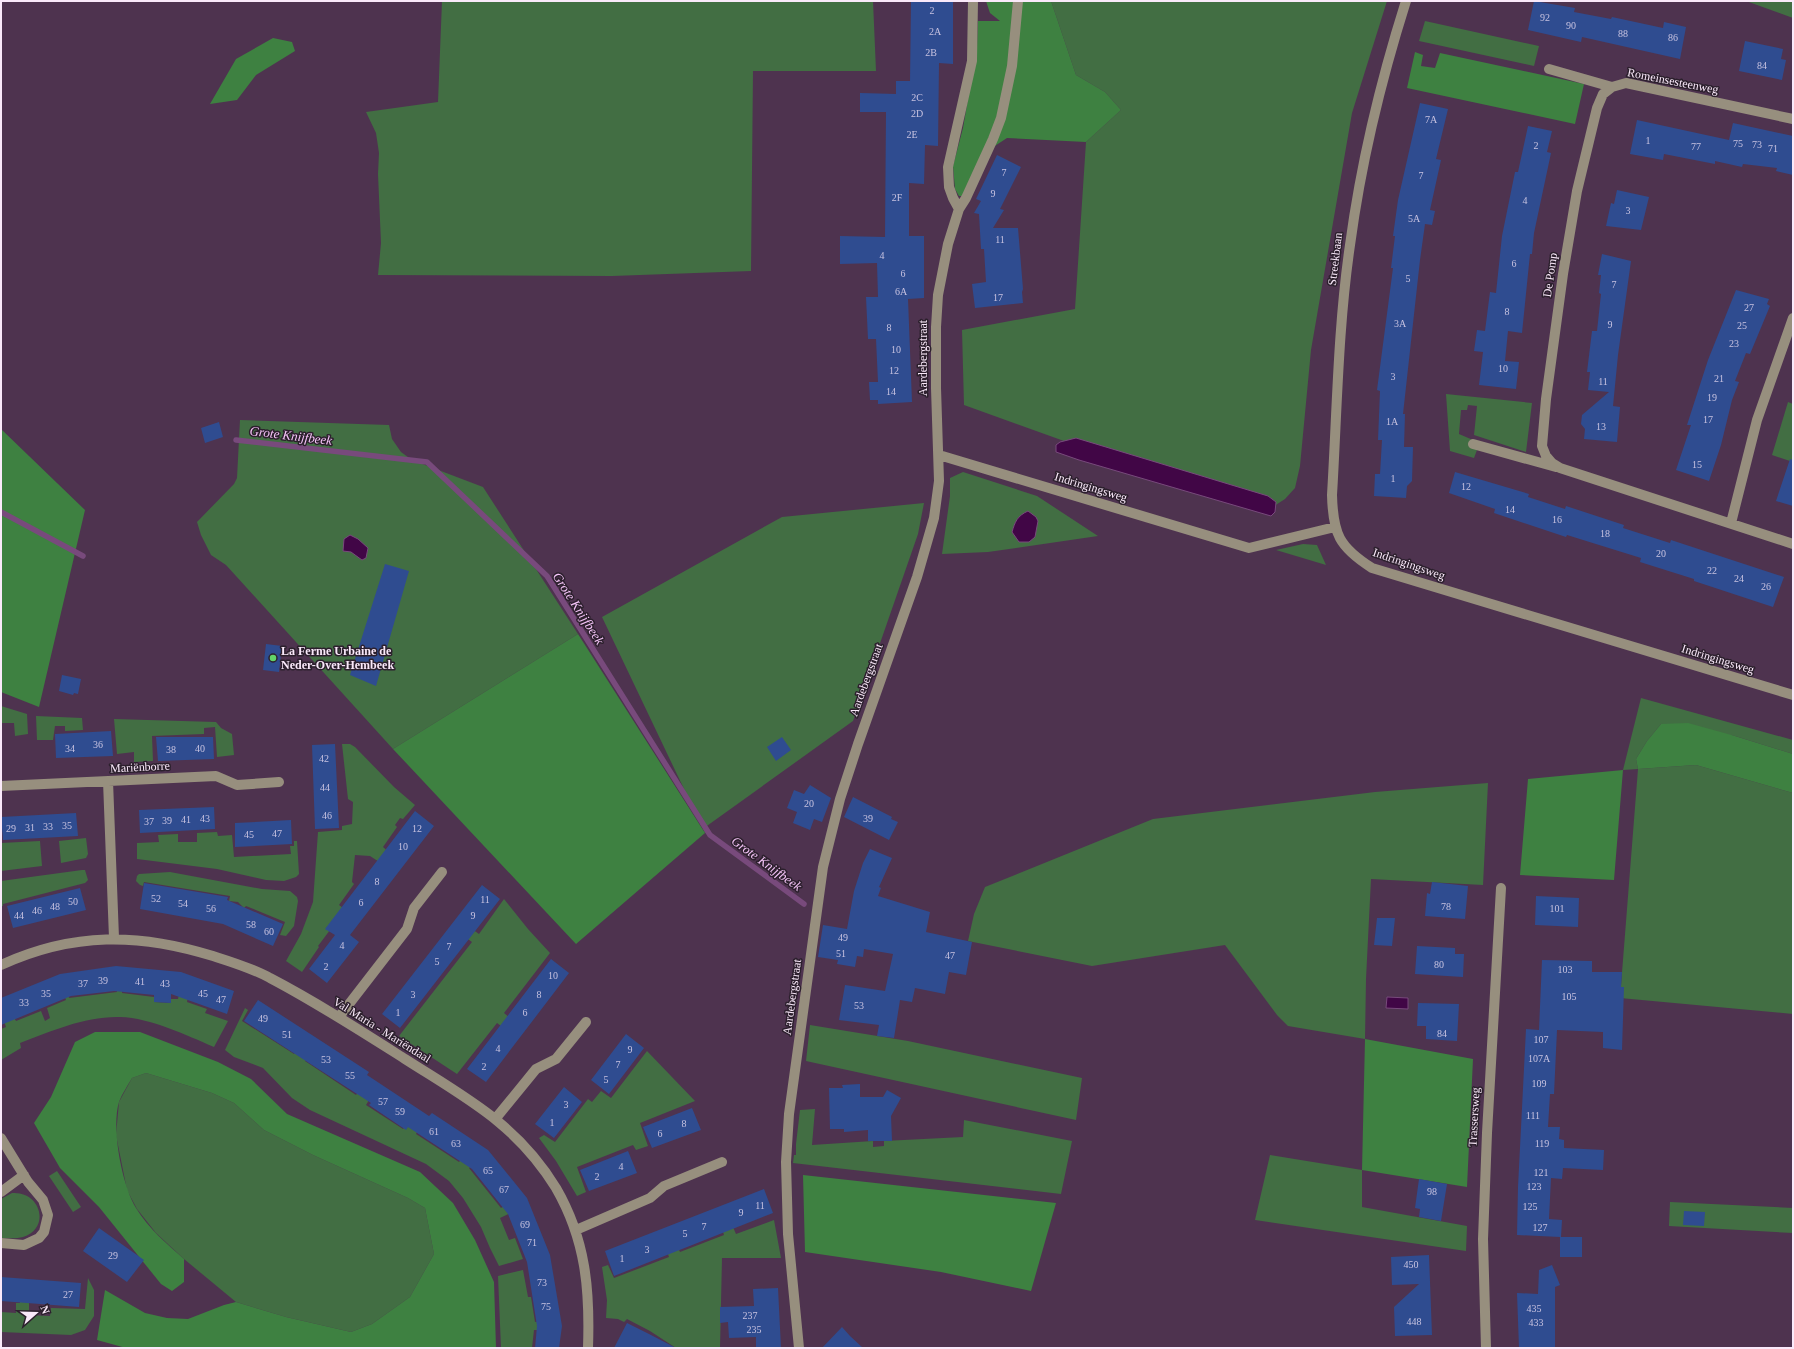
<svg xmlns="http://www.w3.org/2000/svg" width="1794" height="1349" viewBox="0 0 1794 1349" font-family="'Times New Roman',serif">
	<rect width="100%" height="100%" fill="#4e334f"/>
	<path fill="#426e43" d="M442,1H873L876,71H753L751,271L612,276L378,275L381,243L378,174L379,153L376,133L366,112L438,102Z
		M1051,1H1387L1352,113L1311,350L1300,466L1295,488L1285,499L1271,508L1256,510L964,405L962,330L1075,309L1086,142L1121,110L1105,92L1076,75Z
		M1746,1H1793V18Z
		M1425,21L1539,46L1534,66L1419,41Z
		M1446,394L1532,403L1526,452L1474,435L1477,406L1468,405L1467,410H1461L1459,434L1473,440L1477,450L1474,458L1450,451Z
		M1788,402L1793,404V462L1772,455Z
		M240,420L389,425L392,439L401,452L412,460L483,487L578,634L393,749L226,565L211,555L201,535L197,522L234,484L237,478Z
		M963,472L1037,496L1098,536L988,552L942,554L950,496V478Z
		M924,503L918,534L853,721L704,828L707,831L705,833L602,617L782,517Z
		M1303,544L1317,545L1326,565L1276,550Z
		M1641,698L1793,740V754L1735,736L1661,724L1647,741L1636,759L1638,769L1696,765L1793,793V1014L1620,998L1638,769L1623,770Z
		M1,706L27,714L28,734L15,736L14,723H1V729Z
		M36,716L82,718L83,730L65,731V726H55L53,740H37Z
		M114,719L216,722L221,728L232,734L234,755L217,757L215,727L204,728V734L152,736L153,761L134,762V752L117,754Z
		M342,744H350L355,747L394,787L415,805L403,819L400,818L395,825L397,827L383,847L394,857L387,867L370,856L355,855L352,882L354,884L339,905L351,914L330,930L318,946L319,947L302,972L286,961L301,934L313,902L318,832L342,830V826L352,824L353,802L348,799Z
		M1488,783L1483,885L1371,879L1366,979L1365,1039L1288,1026L1277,1015L1225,945L1092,966L968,941L974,914L985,887L1153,819L1375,792Z
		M217,832L218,836L232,835L234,857L291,854L290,846H294V841H297L299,874L296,877L284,881L266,880L217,869L137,859V843L159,842L158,835L178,834V842H197V833Z
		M86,838L88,854L86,858L61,863L59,841Z
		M40,841L42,866L1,871V843Z
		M82,870H85L88,880L85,883L3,904V906H1V881Z
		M170,872L262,889L290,891L297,897L298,901L294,926L286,936L280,935L285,922L246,906L244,908L238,902L229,901L230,896L144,882L143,886L140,885L136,881L137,876L139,874Z
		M504,899L528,929L550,953L504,1013L515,1022L508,1031L497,1023L457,1074L399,1036L472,942L465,937L472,929L479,934Z
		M117,982H122V993L154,997V1002L170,1003L171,999H178L180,989L189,992L187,1002L207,1009L205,1013L228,1021L214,1047C186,1035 151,1018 120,1017C85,1016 52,1031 20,1043L21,1048L1,1060V1029L6,1027L2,1015L11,1012L16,1021L41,1011L45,1021L50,1018L47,1008L66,1000L62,989H68L69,998L117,992Z
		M245,1008L248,1010L242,1021L294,1054L301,1045L311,1050L305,1061L356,1095L362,1087L372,1095L366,1105L403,1129L409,1121L419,1128L416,1134L459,1162L468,1150L479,1160L469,1168L501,1208L510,1202L515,1211L500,1218L509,1240L515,1238L523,1259L499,1266L490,1248L481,1227L463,1198L449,1181L426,1164L310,1110L292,1098L263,1068L234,1057L225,1050Z
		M810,1025L908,1041L1082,1078L1076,1120L806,1061Z
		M647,1051L695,1101L640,1123L648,1146L636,1150L633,1145L577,1167L586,1192L577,1196L556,1161L539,1138L544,1135L555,1142L588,1099L592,1102L601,1091L611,1098Z
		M146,1073L212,1093L234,1103L264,1130L313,1155L408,1198L425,1208L434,1254L410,1297L372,1324L351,1332L286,1317L236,1302L184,1259L156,1233L137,1209L127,1190L116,1135L119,1102L132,1078Z
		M815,1109L812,1145L873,1141V1147L884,1146V1141L963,1137L964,1120L1072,1141L1061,1194L793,1163L794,1155H796V1144L800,1110Z
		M1270,1155L1362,1170V1207L1467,1226L1466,1251L1255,1220Z
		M57,1171L81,1207L73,1212L49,1176Z
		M12,1193C41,1191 51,1228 23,1237C16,1239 8,1238 1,1238V1199Z
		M1670,1202L1793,1208V1233L1669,1226Z
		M729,1218L736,1234L774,1220L781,1258H722L720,1348H676L650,1331L627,1319L624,1322L618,1319L606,1318L607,1300L602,1267L608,1265L614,1278L669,1257L664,1243L674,1239L680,1252L724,1235L720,1222Z
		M523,1270L528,1297H531L535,1322L547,1320V1330H534L532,1348H501L498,1276Z
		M88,1278L94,1290V1316L85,1330L71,1335L1,1332V1312L16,1313V1303H20V1299H29V1315L50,1316L51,1308L85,1309Z"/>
	<path fill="#3e8141" d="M986,1H1051L1076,75L1105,92L1121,110L1086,142L1007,138L981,155L962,196H959L955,189L953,166L963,128L977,47L978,21H1000L990,13Z
		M273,38L292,42L295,51L256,75L237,100L210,104L236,59Z
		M1415,52L1423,55L1421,66L1435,68L1440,53L1584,84L1575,124L1407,88Z
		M1,429L85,510L39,707L1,692Z
		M578,634L705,833L576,944L393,749Z
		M1688,723L1735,736L1793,754V793L1696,765L1638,769L1636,759L1647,741L1661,724Z
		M1623,770L1614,880L1520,875L1528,779Z
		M95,1032H140L218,1062L251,1079L287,1114L420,1172L453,1203L475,1240L494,1282L496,1348H126L97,1340L105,1290L145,1313L167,1318L188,1319L224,1305L236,1302L286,1317L351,1332L372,1324L410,1297L434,1254L425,1208L408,1198L313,1155L264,1130L234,1103L212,1093L146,1073L132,1078C128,1085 122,1094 119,1102C111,1128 122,1185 136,1208C148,1228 167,1244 184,1259V1282L172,1291L161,1284L99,1207L60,1168L34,1123L51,1097L75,1042Z
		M1365,1039L1473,1059L1467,1187L1362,1170Z
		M803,1175L1056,1203L1031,1291L941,1272L805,1252Z"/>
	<path fill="#410646" stroke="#784a7c" d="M1076,438L1268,496L1276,502L1275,512L1271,516L1079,460L1056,452V445L1060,442Z
		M1028,511L1036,517L1038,521L1035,537L1029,542H1019L1012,532C1015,522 1017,516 1028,511Z
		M350,535L358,539L368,548L366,558L362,560L351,552L343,551L344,539Z
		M1387,997L1408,998V1009L1386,1008Z"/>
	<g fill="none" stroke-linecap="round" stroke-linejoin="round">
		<path stroke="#784a7c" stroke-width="5.5" d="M236,440L427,462L547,576L710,835L804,904
			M1,512L83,556"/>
	</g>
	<path fill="#2f4c90" d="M911,1H953V64L939,63L938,146L925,145L924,184L909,183V236H924V298L908,299L912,402L878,404V400H870L869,382H878L876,339H868L866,297H878L877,263L840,264V236L885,237L886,112H860V93L896,94V81H910Z
		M1534,1L1575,8L1574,12L1611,19L1612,17L1663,28L1664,22L1686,27L1680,59L1582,37L1581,42L1528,30Z
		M1745,41L1783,49L1781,59L1786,60L1782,80L1739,71Z
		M1420,103L1448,109L1436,159L1441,160L1430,210L1435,211L1432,225L1425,224L1420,260L1403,414H1405L1404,447H1413L1412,481L1407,486L1406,498L1374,496L1375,474H1380L1382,440H1378L1380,391L1377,390L1393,268H1391L1395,236H1393L1398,200Z
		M1637,120L1729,140L1733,123L1793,136V175L1776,171L1777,168L1743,164L1742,167L1715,161V164L1664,154L1663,160L1630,154Z
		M1528,126L1552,131L1547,152L1551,153L1534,233L1532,254H1530L1522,333L1508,331L1505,361L1519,362L1516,389L1479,385L1483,352L1474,351L1477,330L1485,331L1490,292L1496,293L1502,236L1515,172H1518Z
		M997,155L1021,167L1000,209L1004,210L993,228H1018L1023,289L1022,292L1023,303L975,308L972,284L986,282L984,249H981L979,214L974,213L981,201L976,199Z
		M1617,190L1649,197L1641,230L1606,226L1611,203L1614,204Z
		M1602,254L1631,261L1618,355L1613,406L1620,407L1617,442L1584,439L1585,429L1581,424L1582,415L1609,392L1588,390L1590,372H1587L1592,331H1597L1601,294L1599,293L1601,275H1598Z
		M1736,290L1769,299L1767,304L1770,306L1750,354L1746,353L1735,381L1739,382L1732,400L1721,445L1709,481L1676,470L1691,425H1687L1708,360Z
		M219,422L223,437L205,443L201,428Z
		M1790,459L1793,460V506L1776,501Z
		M1455,472L1529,494L1528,497L1565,509L1566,506L1624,525L1623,528L1670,543L1671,540L1784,577L1773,607L1694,581V579L1640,562L1641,558L1567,535L1566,537L1494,513L1495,509L1449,493Z
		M385,564L409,571L376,686L350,675Z
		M266,644L282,646L279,672L263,670Z
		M62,675L81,679L78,694L74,693L73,695L59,691Z
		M111,731L113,756L56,758L55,734Z
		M156,737H213L214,759L158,761Z
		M782,737L791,750L776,761L767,747Z
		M335,744L339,828L315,829L312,745Z
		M810,785L831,798L822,822L814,819L810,830L793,823L797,812L787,808L794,790L804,794Z
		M853,797L892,817L891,819L898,822L889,840L844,817Z
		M214,807L215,829L140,833L139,810Z
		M415,811L434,826L350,935L359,942L327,983L309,969L335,935L325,929Z
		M76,813L78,836L3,840L1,817Z
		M291,820L292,844L235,847V823Z
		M870,849L892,858L879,887L881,888L878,896L930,912L926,932L972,942L966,975L949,972L945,994L915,988L912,1002L900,1000L894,1038L877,1036L879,1025L839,1020L845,985L885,991L893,954L864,949L863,957L857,956L855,967L837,964L838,960L818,957L823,925L847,929L854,891L863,863Z
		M1432,882L1468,886L1465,919L1425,916L1427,893L1430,894Z
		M144,883L228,897L227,900L283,924L273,946L223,924L140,909Z
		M482,885L500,899L400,1028L382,1014Z
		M80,888L86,910L13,928L7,906Z
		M1536,896L1579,898L1578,927L1535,925Z
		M1377,918H1395L1392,946L1374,945Z
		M1417,946L1455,948V954H1464L1463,977L1415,974Z
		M551,959L569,973L486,1082L467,1069Z
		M1542,960L1592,961V972H1622L1621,987H1624L1622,1050L1603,1048V1032L1557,1030L1554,1094H1550L1548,1127H1560L1559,1139L1564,1140V1148L1604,1150L1603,1170L1563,1168L1562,1179L1551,1178L1549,1219L1562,1220L1561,1237H1582V1257H1560V1237L1517,1235L1518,1187L1526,1029L1539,1030Z
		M116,966L181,972L234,991L227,1014L171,994V1003L154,1002V995L114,991L71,996L1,1025V998L60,974Z
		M258,1000L369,1072L367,1075L429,1116L432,1113L488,1150L527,1198L550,1255L562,1326L559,1348H535L537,1326L527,1262L508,1214L472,1169L408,1127L406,1130L369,1105L371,1103L244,1021Z
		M1418,1003L1459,1004L1457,1041L1426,1039V1026H1417Z
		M626,1034L644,1048L609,1094L591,1080Z
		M860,1084V1097H883L887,1090L901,1098L891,1116L892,1141H868V1130L844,1132V1129H830L829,1088H843L842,1085Z
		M564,1087L582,1102L554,1138L535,1124Z
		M692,1108L701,1130L652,1148L643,1127Z
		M628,1151L637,1173L589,1191L580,1170Z
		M1419,1179L1447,1184L1441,1221L1419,1217L1420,1209L1415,1208Z
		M764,1189L773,1213L614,1276L605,1251Z
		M1684,1211L1705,1212L1704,1226L1683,1225Z
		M99,1228L144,1260L127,1282L83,1251Z
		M1429,1255L1432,1335L1395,1336L1394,1307L1419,1284L1392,1285L1391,1257Z
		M1552,1265L1560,1285L1555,1287V1348H1519L1517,1293L1538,1294L1539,1270Z
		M1,1277L81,1283L79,1307L1,1301Z
		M778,1288L781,1348H756V1337L729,1338L728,1322L720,1323V1307L754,1306L753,1289Z
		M627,1323L649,1334L676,1348H614Z
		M842,1327L850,1336L863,1348H822Z"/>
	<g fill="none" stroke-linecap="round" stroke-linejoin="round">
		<path stroke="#978f7e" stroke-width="10" d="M1406,1C1381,80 1361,163 1350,245C1338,327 1337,412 1332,495C1333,534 1339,547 1372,568L1793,695
			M1549,69L1612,87L1626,83L1793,119
			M1612,87L1603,94L1597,108L1577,191L1563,274L1546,399L1542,446L1546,456L1552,463L1560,468L1793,544
			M959,209L953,198L949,187L948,167L972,61L973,1
			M1473,444L1556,467
			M939,455L1249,548L1335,527
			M1731,523L1757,420L1793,318
			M108,781L114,938
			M1,786L216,776L237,785L279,782
			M1,965C73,932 139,933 213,956C232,962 252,968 270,978C316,1002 361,1031 405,1059C466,1098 517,1124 556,1188C586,1240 590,1290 588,1348
			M339,1017L407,929L414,908L442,872
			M496,1118L536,1069L556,1059L586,1022
			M1,1138L28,1182L43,1200L48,1215L44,1232L39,1238L24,1245L1,1243
			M1,1192L24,1175
			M576,1230L650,1198L664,1186L722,1162
			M799,1348L788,1234L786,1162L789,1114L823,867L840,799L858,744L917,577L934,518L939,481L936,388V327L938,295L948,244L959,209L966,198L993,139L1001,118L1012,66L1018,1
			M1486,1348L1483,1239L1487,1133L1501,888"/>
	</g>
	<circle fill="#62d469" stroke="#2c202d" stroke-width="1.5" cx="273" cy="658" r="4"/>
	<g text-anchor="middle" stroke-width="3" stroke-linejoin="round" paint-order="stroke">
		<g font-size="10" fill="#c7c2e0">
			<text x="932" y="14">2</text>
			<text x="1545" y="21">92</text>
			<text x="1571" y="29">90</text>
			<text x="935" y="35">2A</text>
			<text x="1623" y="37">88</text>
			<text x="1673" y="41">86</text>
			<text x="931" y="56">2B</text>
			<text x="1762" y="69">84</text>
			<text x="917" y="101">2C</text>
			<text x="917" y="117">2D</text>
			<text x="1431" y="123">7A</text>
			<text x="912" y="138">2E</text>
			<text x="1648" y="144">1</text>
			<text x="1738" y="147">75</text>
			<text x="1757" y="148">73</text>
			<text x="1536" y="149">2</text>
			<text x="1696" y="150">77</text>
			<text x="1773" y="152">71</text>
			<text x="1004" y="176">7</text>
			<text x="1421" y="179">7</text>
			<text x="993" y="197">9</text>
			<text x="897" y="201">2F</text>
			<text x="1525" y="204">4</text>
			<text x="1628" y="214">3</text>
			<text x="1414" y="222">5A</text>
			<text x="1000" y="243">11</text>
			<text x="882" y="259">4</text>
			<text x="1514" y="267">6</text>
			<text x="903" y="277">6</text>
			<text x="1408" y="282">5</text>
			<text x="1614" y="288">7</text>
			<text x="901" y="295">6A</text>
			<text x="998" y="301">17</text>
			<text x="1749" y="311">27</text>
			<text x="1507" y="315">8</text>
			<text x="1400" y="327">3A</text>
			<text x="1610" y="328">9</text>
			<text x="1742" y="329">25</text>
			<text x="889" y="331">8</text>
			<text x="1734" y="347">23</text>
			<text x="896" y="353">10</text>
			<text x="1503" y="372">10</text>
			<text x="894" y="374">12</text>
			<text x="1393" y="380">3</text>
			<text x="1719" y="382">21</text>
			<text x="1603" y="385">11</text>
			<text x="891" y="395">14</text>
			<text x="1712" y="401">19</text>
			<text x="1708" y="423">17</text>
			<text x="1392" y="425">1A</text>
			<text x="1601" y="430">13</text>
			<text x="1697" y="468">15</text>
			<text x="1393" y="482">1</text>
			<text x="1466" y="490">12</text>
			<text x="1510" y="513">14</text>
			<text x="1557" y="523">16</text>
			<text x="1605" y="537">18</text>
			<text x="1661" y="557">20</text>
			<text x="1712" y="574">22</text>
			<text x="1739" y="582">24</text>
			<text x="1766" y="590">26</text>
			<text x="98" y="748">36</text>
			<text x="70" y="752">34</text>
			<text x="200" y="752">40</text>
			<text x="171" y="753">38</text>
			<text x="324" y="762">42</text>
			<text x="325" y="791">44</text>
			<text x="809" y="807">20</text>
			<text x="327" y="819">46</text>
			<text x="205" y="822">43</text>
			<text x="868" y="822">39</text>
			<text x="186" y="823">41</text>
			<text x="167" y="824">39</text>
			<text x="149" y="825">37</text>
			<text x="67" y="829">35</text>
			<text x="48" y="830">33</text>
			<text x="30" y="831">31</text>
			<text x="11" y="832">29</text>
			<text x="417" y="832">12</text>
			<text x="277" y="837">47</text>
			<text x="249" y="838">45</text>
			<text x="403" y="850">10</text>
			<text x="377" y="885">8</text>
			<text x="156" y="902">52</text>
			<text x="485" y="903">11</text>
			<text x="73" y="905">50</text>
			<text x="361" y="906">6</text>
			<text x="183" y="907">54</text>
			<text x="55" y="910">48</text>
			<text x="1446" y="910">78</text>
			<text x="211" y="912">56</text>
			<text x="1557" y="912">101</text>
			<text x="37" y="914">46</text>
			<text x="19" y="919">44</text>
			<text x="473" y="919">9</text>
			<text x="251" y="928">58</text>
			<text x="269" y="935">60</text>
			<text x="843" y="941">49</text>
			<text x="342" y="949">4</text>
			<text x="449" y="950">7</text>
			<text x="841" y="957">51</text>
			<text x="950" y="959">47</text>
			<text x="437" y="965">5</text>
			<text x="1439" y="968">80</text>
			<text x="326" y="970">2</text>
			<text x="1565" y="973">103</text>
			<text x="553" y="979">10</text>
			<text x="103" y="984">39</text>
			<text x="140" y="985">41</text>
			<text x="83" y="987">37</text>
			<text x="165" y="987">43</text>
			<text x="46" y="997">35</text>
			<text x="203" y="997">45</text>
			<text x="413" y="998">3</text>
			<text x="539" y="998">8</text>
			<text x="1569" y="1000">105</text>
			<text x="221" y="1003">47</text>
			<text x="24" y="1006">33</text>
			<text x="859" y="1009">53</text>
			<text x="398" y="1016">1</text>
			<text x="525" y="1016">6</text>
			<text x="263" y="1022">49</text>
			<text x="1442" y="1037">84</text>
			<text x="287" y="1038">51</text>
			<text x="1541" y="1043">107</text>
			<text x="498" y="1052">4</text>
			<text x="630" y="1053">9</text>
			<text x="1539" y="1062">107A</text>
			<text x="326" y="1063">53</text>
			<text x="618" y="1068">7</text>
			<text x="484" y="1070">2</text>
			<text x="350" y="1079">55</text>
			<text x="606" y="1083">5</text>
			<text x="1539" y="1087">109</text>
			<text x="383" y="1105">57</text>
			<text x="566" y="1108">3</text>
			<text x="400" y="1115">59</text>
			<text x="1533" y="1119">111</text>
			<text x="552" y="1126">1</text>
			<text x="684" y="1127">8</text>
			<text x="434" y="1135">61</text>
			<text x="660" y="1137">6</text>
			<text x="456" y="1147">63</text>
			<text x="1542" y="1147">119</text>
			<text x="621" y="1170">4</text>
			<text x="488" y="1174">65</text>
			<text x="1541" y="1176">121</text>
			<text x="597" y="1180">2</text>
			<text x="1534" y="1190">123</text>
			<text x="504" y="1193">67</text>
			<text x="1432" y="1195">98</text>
			<text x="760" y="1209">11</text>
			<text x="1530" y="1210">125</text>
			<text x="741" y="1216">9</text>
			<text x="525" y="1228">69</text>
			<text x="704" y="1230">7</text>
			<text x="1540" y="1231">127</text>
			<text x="685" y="1237">5</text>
			<text x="532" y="1246">71</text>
			<text x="647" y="1253">3</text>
			<text x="113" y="1259">29</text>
			<text x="622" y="1262">1</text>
			<text x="1411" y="1268">450</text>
			<text x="542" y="1286">73</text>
			<text x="68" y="1298">27</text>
			<text x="546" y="1310">75</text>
			<text x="1534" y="1312">435</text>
			<text x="750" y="1319">237</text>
			<text x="1414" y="1325">448</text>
			<text x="1536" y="1326">433</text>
			<text x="754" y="1333">235</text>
		</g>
		<g font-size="12" fill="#fae9fa" stroke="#2c202d">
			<text transform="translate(1673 81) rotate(11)" y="4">Romeinsesteenweg</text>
			<text transform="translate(1335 259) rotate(-83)" y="4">Streekbaan</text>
			<text transform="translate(1550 275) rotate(-82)" y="4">De Pomp</text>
			<text transform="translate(923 358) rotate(-90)" y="4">Aardebergstraat</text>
			<text transform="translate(1091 487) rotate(17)" y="4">Indringingsweg</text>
			<text transform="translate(1409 564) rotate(19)" y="4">Indringingsweg</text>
			<text transform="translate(1718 659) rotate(17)" y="4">Indringingsweg</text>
			<text transform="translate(866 680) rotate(-70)" y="4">Aardebergstraat</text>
			<text transform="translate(140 767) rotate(-3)" y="4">Mariënborre</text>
			<text transform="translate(792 997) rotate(-82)" y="4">Aardebergstraat</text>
			<text transform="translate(382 1030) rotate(32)" y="4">Val Maria - Mariëndaal</text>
			<text transform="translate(1474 1117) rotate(-87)" y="4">Trassersweg</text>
		</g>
		<g font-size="12" font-weight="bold" fill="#fae9fa" stroke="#2c202d" text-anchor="start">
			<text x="281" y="655">La Ferme Urbaine de<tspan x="281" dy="14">Neder-Over-Hembeek</tspan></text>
		</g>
		<g font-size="13" font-style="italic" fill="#f5c4f8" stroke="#2c202d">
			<text transform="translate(291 435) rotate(7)" y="5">Grote Knijfbeek</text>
			<text transform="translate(579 608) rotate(57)" y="5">Grote Knijfbeek</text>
			<text transform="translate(767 863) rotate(36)" y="5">Grote Knijfbeek</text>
		</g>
	</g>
	<rect width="1794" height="1349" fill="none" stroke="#fae9fa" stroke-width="4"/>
	<g transform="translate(36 1313) rotate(70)" stroke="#2c202d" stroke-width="3" paint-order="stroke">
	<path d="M0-3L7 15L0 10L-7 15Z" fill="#fae9fa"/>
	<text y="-6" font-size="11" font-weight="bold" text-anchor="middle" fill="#fae9fa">N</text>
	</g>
</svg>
